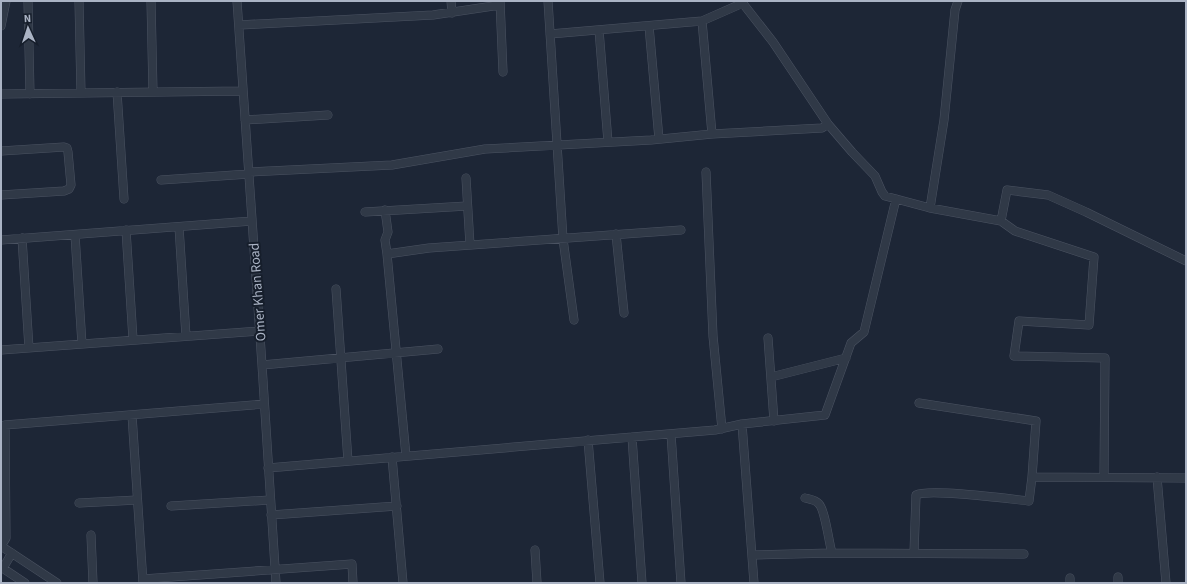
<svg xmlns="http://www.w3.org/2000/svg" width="1187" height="584" viewBox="0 0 1187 584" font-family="'Source Sans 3',sans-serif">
	<rect width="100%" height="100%" fill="#1d2636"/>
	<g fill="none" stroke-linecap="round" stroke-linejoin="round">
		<defs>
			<path id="minor" d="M28,1L30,94
				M79,1L81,93
				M151,1L153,92
				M237,1L262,365L276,583
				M451,1L452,13
				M500,1L503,72
				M548,1L563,239L574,320
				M741,1L773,42L828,124L852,152L875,176L882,192L885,196L930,208L1001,221L1007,190L1048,195L1086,212L1186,261
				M702,21L712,134
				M239,25L433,15L500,5
				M1,26L6,1
				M649,26L659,139
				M599,30L608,142
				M550,34L702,21L743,3
				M117,92L124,199
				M1,94L243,91
				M245,120L328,115
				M1,151L64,147L67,148L68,152L71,185L69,189L64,191L1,195
				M249,172L392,165L485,149L651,140L712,134L822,128L828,124
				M706,172L713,336L722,429
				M466,178L470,245
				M161,180L249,174
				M930,208L944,120L955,10L958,1
				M385,210L388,232L385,240L387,254
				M365,212L467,206
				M1001,221L1015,231L1094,257L1089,325L1019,321L1014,356L1105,358L1104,477
				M179,227L186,336
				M126,230L133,339
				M616,234L624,313
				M75,235L82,344
				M22,238L29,348
				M1,240L252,221
				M336,289L348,461
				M768,338L774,421
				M1,350L260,331
				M262,365L438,349
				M771,377L846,358
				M919,403L1036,421L1032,477L1186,478
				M132,415L143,583
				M742,424L754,583
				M671,434L681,583
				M632,437L642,583
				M588,440L600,583
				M406,456L387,254L429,248L681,230
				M392,457L403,583
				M268,468L715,430L742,424L825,415L851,343L864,332L896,199
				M1157,477L1166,583
				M805,498C809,499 816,500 819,504C825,510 829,543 832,553
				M79,503L137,500
				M171,506L270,500
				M271,515L397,506
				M91,535L93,583
				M1,546L6,538L5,425L264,404
				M1,546L57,583
				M535,550L537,583
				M914,553L916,495C929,488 1010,499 1029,501L1032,477
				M752,555L832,553L1024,554
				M1,567L25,583
				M3,568L12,553
				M1118,577V583
				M1070,578V583
				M143,579L352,564L353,583"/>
		</defs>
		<use href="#minor" stroke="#4b5362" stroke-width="9"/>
		<use href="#minor" stroke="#303947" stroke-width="8"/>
	</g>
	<g text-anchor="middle" stroke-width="4" stroke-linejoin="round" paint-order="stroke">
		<g font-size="14" fill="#aab3c4" stroke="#161e2b">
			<text transform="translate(257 292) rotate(-94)" y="5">Omer Khan Road</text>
		</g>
	</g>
	<rect width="1187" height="584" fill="none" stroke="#aab3c4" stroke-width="4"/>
	<g transform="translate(28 28) rotate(357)" stroke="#161e2b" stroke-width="3" paint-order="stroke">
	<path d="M0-3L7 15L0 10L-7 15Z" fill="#aab3c4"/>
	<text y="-6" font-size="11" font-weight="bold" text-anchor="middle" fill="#aab3c4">N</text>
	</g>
</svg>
